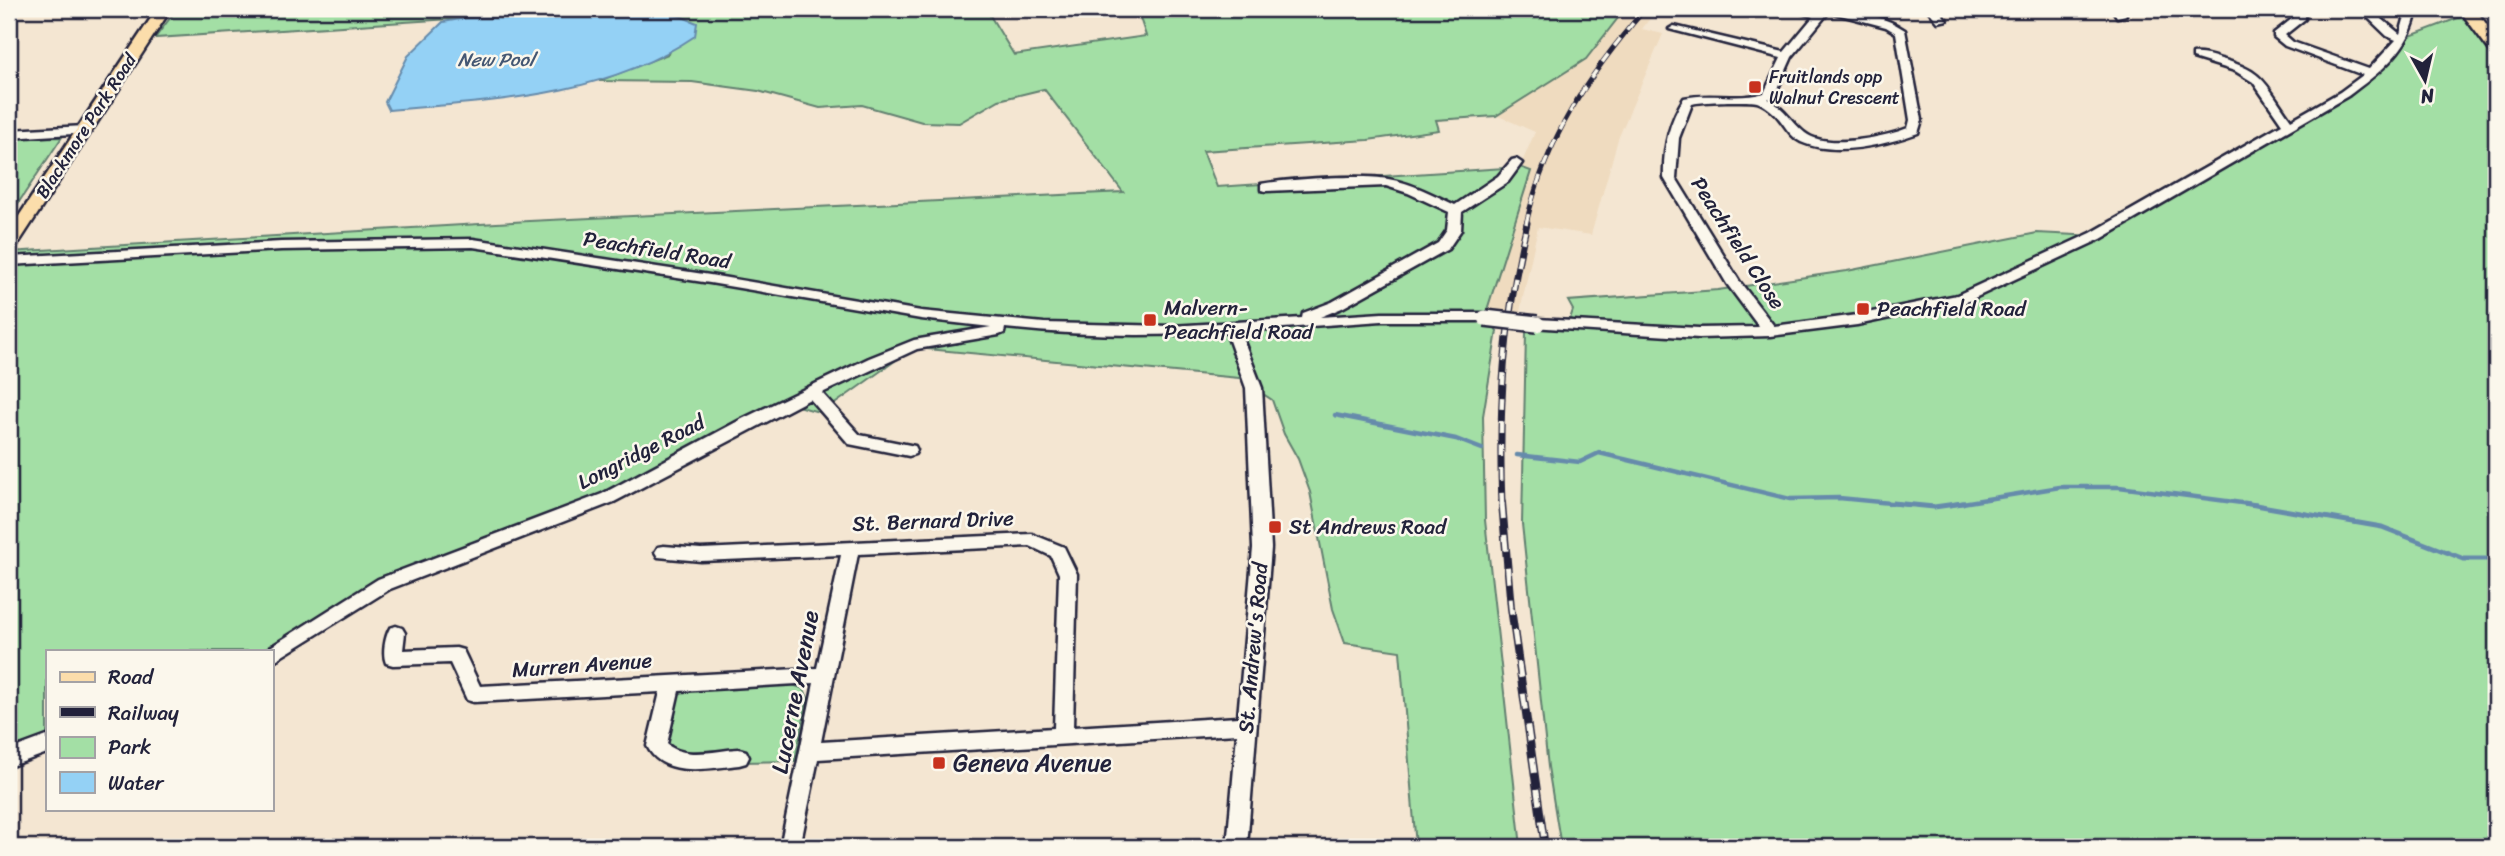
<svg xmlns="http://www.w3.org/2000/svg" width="2505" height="856" viewBox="0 0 2505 856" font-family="Sriracha,sans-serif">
	<rect width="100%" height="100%" fill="#f4e6d2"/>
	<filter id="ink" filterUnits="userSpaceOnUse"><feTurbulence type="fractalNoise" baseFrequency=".0143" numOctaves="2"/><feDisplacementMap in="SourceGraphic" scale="14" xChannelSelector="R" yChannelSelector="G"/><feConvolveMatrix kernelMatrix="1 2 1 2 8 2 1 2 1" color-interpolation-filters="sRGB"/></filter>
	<g filter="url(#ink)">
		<path fill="#efdbbf" d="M1625,9H1657L1642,29L1663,34L1618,139L1591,235L1538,227L1519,316L1486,313L1530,171L1520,167L1535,132L1496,115L1586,59Z"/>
		<path fill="#a3dfa5" stroke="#628070" stroke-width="2" d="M177,9H515H493L466,18L155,38Z
			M672,9H986L1014,55L1146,36L1137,9H1625L1586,59L1496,116L1436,120L1439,130L1368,140L1203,151L1217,187L1520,167L1531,171L1486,313L1497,331L1483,416L1485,520L1521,847H1416L1400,651L1345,643L1333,609L1310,492L1298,459L1284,434L1272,400L1239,378L895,346L815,383L601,495L454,550L261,651H47V737L9,752V252L529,221L1123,192L1044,89L999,100L959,123L922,122L862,105L820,108L758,91L692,82L599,81L668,54L680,16L655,11Z
			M2466,15L2496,60V847H1561L1548,767L1522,524L1526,333L1539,319H1570L1573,310L1568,301L1718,290L1847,271L2037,233L2096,236L2344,94L2402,39Z
			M62,137L9,217V138Z
			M906,353L822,413L794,405Z
			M793,685L804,689L808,698L795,761L740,762L743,749L676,752L663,743L675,697L684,691Z"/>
		<path fill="#94d1f5" stroke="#668bab" stroke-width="2" d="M655,11L680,16L697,23L695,36C605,97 494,101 389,110L385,102L408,56L443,22L466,18L621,15Z"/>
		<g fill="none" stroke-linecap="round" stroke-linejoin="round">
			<path stroke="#668bab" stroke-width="4.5" d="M1335,415L1456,439L1482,449
				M1517,455L1580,462L1599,453L1790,499L1839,498L1911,505
				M1950,505L2060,487H2119L2257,505"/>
			<path stroke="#668bab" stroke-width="5" d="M1893,503L1934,507L1963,503
				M2244,503L2382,527L2464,559H2496"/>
			<defs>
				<path id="minor" d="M1790,9L1818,12L1821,9C1849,9 1881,14 1905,30L1922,120L1918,133C1885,145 1835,157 1801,142C1789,136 1784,123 1775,114C1771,110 1763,104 1757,102C1749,100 1702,101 1692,104L1679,138L1676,178L1740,282L1774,326L1857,315L1957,295L2091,233L2282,124L2253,82L2235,71L2193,58V54C2202,53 2212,56 2221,59C2266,71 2266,86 2291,120L2340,92L2363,75L2285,46L2274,37V33L2297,15H2305V19L2285,35L2293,42L2369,69L2396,40L2387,36L2359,9H2370L2400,34L2407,9H2417C2411,50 2379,73 2348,96L2101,239L1966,302L1857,325L1770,336L1699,338L1532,327L1530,324L1532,321L1537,319L1699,328L1759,327L1727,284L1664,178C1663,149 1668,123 1684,98C1710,92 1738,101 1764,93L1781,58L1669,29L1674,26L1784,52L1813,17ZM1829,12L1886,27L1896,33L1910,120L1908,128C1885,137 1826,150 1805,133C1791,122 1785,108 1768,99L1775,95L1792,57Z
					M1927,9H1938L1947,20L1938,22Z
					M2112,9H2122L2126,15L2117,17Z
					M85,126L89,127V133L9,138V130Z
					M1516,159L1522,163L1508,182L1462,212L1461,230L1448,249L1342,308L1320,317L1382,313H1485L1492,318L1490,321H1382L1240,331L1262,388L1271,548L1247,847H1227L1237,734L818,759L800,847H780L814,683L679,691L667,744C684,760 718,750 739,749L746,751L749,757L746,763L739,765C710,768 663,779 647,746L660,692L474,702L467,700L450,663L393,665L386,663C382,654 385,637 390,628L396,626L402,628L405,633L403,650L456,648L463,650L480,686L817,668L841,555L701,561L658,557L655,552L658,547L664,546L701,549L1032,534L1064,547L1077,574L1073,727L1238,717L1253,548L1246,388L1226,332C1152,337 1078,336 1005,328L1004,333L999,335L917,349L822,393L860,435L915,446L917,450L915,454L909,456L849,444L810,399L614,502L390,589L271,663V651H264L378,579L602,494L742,419L869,358L914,340L991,327L921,319L710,283L473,247L281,250L9,265V257L281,242L473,239L710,275L921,311L1044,323L1172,326L1302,318L1303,313L1332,302L1438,243L1447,230L1449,212L1408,193L1386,186L1266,191L1261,190V184C1286,179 1364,174 1388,179C1412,183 1434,195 1455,205L1498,176L1512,160ZM1030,546L1051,556L1059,574L1054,728L821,742L858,554Z
					M47,736V753L9,767V750Z"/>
				<path id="major" d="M157,9H171L18,244L9,249V231Z"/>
				<path id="highway" d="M2459,9H2475L2496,37V53L2490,51Z"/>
			</defs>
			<use href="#minor" stroke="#22223b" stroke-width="5"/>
			<use href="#major" stroke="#22223b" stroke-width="5"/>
			<use href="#highway" stroke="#22223b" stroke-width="5"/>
			<use href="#minor" fill="#fbf7ec" fill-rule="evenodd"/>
			<use href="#major" fill="#fbddab" fill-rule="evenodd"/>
			<use href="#highway" fill="#fbddab" fill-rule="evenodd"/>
			<defs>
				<path id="rail-far2" d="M1526,224C1546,138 1588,75 1645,9"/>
				<path id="rail-far1" d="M1502,505C1498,405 1504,320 1527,223"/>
				<path id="rail" d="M1502,503L1511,608L1545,847"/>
			</defs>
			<use href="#rail-far2" stroke="#22223b" stroke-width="5"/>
			<use href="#rail-far1" stroke="#22223b" stroke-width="7"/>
			<use href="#rail" stroke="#22223b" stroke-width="8"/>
			<use href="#rail-far2" stroke="#fbf7ec" stroke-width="3.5" stroke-dasharray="10" stroke-linecap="butt"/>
			<use href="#rail-far1" stroke="#fbf7ec" stroke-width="4.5" stroke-dasharray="12" stroke-linecap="butt"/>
			<use href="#rail" stroke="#fbf7ec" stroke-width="5" stroke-dasharray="16" stroke-linecap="butt"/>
			<defs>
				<path id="minor-bridge" d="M1485,318L1537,324"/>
			</defs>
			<use href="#minor-bridge" stroke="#22223b" stroke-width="20" stroke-linecap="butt"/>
			<use href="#minor-bridge" stroke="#fbf7ec" stroke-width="15"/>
		</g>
	</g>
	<g fill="#c8321e" stroke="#fbf7ec" stroke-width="2.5">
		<rect x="1748" y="80" width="14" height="14" rx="3.5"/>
		<rect x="1856" y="302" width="14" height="14" rx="3.5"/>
		<rect x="1143" y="313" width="14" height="14" rx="3.5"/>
		<rect x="1268" y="520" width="14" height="14" rx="3.5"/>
		<rect x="932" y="756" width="14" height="14" rx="3.5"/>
	</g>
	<g text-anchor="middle" stroke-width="5" stroke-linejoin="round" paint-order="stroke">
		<g font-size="18" fill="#22223b" stroke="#fbf7ec" text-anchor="start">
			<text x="1769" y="83">Fruitlands opp<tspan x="1769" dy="21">Walnut Crescent</tspan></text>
		</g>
		<g font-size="18" fill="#22223b" stroke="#fbf7ec">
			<text transform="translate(86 126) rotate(-57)" y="6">Blackmore Park Road</text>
		</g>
		<g font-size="19" font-style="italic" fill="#445773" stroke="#fbf7ec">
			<text x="496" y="66">New Pool</text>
		</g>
		<g font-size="21" fill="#22223b" stroke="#fbf7ec">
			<text transform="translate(1738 243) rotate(57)" y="7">Peachfield Close</text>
			<text transform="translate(657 250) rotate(9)" y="7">Peachfield Road</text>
			<text transform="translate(641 452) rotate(-27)" y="7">Longridge Road</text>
			<text transform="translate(933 521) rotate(-2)" y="7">St. Bernard Drive</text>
			<text transform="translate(1253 648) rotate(-85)" y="7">St. Andrew's Road</text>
			<text transform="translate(582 665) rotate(-4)" y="7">Murren Avenue</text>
		</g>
		<g font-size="21" fill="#22223b" stroke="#fbf7ec" text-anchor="start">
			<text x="1164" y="315">Malvern-<tspan x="1164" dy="24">Peachfield Road</tspan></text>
			<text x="1877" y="316">Peachfield Road</text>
			<text x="1289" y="534">St Andrews Road</text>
		</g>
		<g font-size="24" fill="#22223b" stroke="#fbf7ec">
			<text transform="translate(795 692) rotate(-79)" y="8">Lucerne Avenue</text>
		</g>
		<g font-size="24" fill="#22223b" stroke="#fbf7ec" text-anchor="start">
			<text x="953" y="771">Geneva Avenue</text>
		</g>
	</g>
	<rect width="2505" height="856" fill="none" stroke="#fbf7ec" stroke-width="35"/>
	<rect x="18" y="18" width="2470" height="821" fill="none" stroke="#22223b" stroke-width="2.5" filter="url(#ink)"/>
	<rect x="46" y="650" width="228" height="161" fill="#fbf7ec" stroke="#a4a2a5" stroke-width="2"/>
	<rect x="60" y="672" width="35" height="10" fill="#fbddab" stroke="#a4a2a5" stroke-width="2"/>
	<text x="108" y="684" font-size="21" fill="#22223b">Road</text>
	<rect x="60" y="707" width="35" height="10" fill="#22223b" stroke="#a4a2a5" stroke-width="2"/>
	<text x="108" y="720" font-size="21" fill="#22223b">Railway</text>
	<rect x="60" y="737" width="35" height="21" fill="#a3dfa5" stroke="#a4a2a5" stroke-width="2"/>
	<text x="108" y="754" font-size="21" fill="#22223b">Park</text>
	<rect x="60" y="772" width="35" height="21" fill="#94d1f5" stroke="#a4a2a5" stroke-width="2"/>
	<text x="108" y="790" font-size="21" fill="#22223b">Water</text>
	<g transform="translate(2425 80) rotate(172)" stroke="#fbf7ec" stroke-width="5" paint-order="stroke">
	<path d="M0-5L12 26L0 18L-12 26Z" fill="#22223b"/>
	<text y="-10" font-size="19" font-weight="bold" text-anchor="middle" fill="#22223b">N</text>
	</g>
</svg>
